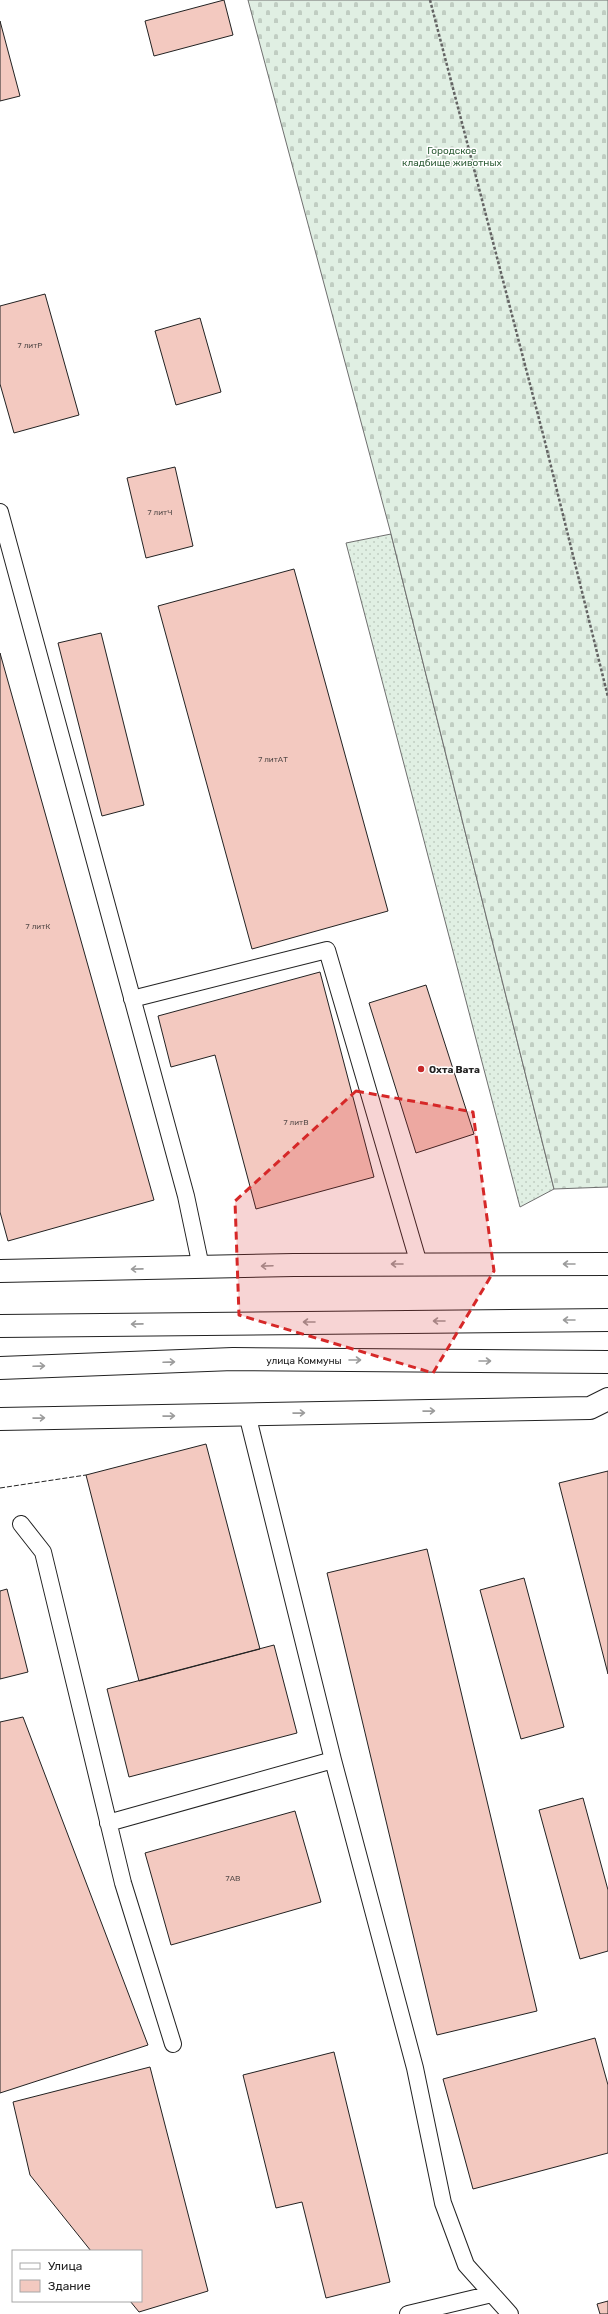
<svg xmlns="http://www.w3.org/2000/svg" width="608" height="2314" viewBox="0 0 608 2314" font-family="Rubik,sans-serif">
	<defs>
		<pattern id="grass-dots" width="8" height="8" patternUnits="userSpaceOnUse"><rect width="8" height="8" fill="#e0efe3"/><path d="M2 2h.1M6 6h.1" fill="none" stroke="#c0cdc2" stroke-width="1.8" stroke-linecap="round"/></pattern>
		<pattern id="cemetery-stones" width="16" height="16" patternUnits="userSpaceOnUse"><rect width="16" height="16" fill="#e0efe3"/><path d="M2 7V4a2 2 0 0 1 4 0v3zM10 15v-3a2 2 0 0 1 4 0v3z" fill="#c0cdc2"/></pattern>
	</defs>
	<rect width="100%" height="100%" fill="#fff"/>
	<path fill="url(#grass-dots)" stroke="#6f6f6f" d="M391,534L554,1189L520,1207L346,543Z"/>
	<path fill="url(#cemetery-stones)" stroke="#6f6f6f" d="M248,0H608V1187L554,1189L391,534Z"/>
	<path fill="#f3c9c0" stroke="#222" d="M224,0L233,35L154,56L145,21Z
		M0,21L20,96L0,101Z
		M45,294L79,415L14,433L0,384V306Z
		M200,318L221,392L176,405L155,331Z
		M175,467L193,546L146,558L127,478Z
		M294,569L388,911L252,949L158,606Z
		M101,633L144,805L102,816L58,643Z
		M0,653L154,1200L8,1241L0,1212Z
		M320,972L374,1177L256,1209L215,1055L171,1067L158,1016Z
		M426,985L474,1134L416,1153L369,1003Z
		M206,1444L260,1649L139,1681L86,1475Z
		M608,1471V1674L559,1483Z
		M427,1549L537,2011L437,2035L327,1573Z
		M524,1578L564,1727L521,1739L480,1590Z
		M7,1589L28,1672L0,1679V1591Z
		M274,1645L297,1733L129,1777L107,1689Z
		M23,1717L148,2045L0,2093V1722Z
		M583,1798L608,1890V1951L580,1959L539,1810Z
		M295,1811L321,1902L171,1945L145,1853Z
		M595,2038L608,2085V2153L473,2189L443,2079Z
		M334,2052L390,2282L326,2298L302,2202L276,2208L243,2075Z
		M150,2067L208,2291L139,2312L130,2301H141V2251H91L30,2175L13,2102Z
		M608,2301V2314H600L597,2304Z"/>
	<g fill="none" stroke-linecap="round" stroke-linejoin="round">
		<defs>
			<path id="service" d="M0,512L186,1196L201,1267
				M132,999L327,950L419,1264
				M247,1414L333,1760L415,2068L443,2203L466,2265L510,2314
				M21,1524L43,1552L123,1883L173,2044
				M108,1823L333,1760
				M408,2314L492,2294"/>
			<path id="minor" d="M0,1271L294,1265L608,1264
				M0,1419L590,1408L608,1399"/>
			<path id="tertiary" d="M0,1326L608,1320
				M0,1368L233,1359L608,1362"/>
		</defs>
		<use href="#service" stroke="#222" stroke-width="18"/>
		<use href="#minor" stroke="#222" stroke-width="24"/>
		<use href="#tertiary" stroke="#222" stroke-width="24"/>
		<path stroke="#646464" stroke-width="2.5" stroke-dasharray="3 2" stroke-linecap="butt" d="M430,0L544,438L608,697"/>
		<use href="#service" stroke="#fff" stroke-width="16"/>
		<use href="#minor" stroke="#fff" stroke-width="22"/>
		<use href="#tertiary" stroke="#fff" stroke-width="22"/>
		<path stroke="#222" stroke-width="1" stroke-dasharray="5 2" stroke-linecap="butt" d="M0,1488L86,1475"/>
	</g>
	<defs><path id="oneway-shaft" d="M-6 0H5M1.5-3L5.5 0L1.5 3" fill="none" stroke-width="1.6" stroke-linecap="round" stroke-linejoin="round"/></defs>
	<g stroke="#9c9c9c">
		<use href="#oneway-shaft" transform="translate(397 1264) rotate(180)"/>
		<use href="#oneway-shaft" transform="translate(569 1264) rotate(180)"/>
		<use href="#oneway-shaft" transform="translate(267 1266) rotate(178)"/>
		<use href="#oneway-shaft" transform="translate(137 1269) rotate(179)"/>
		<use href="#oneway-shaft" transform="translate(569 1320) rotate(180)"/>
		<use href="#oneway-shaft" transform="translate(439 1321) rotate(180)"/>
		<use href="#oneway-shaft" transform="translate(309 1322) rotate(180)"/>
		<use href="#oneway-shaft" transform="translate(137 1324) rotate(179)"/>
		<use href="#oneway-shaft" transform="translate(355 1360)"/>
		<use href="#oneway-shaft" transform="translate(485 1361)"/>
		<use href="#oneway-shaft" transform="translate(169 1362) rotate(-2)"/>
		<use href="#oneway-shaft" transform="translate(39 1366) rotate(-2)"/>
		<use href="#oneway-shaft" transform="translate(429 1411) rotate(-1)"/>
		<use href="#oneway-shaft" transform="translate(299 1413) rotate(-1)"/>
		<use href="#oneway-shaft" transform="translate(169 1416) rotate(-1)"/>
		<use href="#oneway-shaft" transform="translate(39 1418) rotate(-1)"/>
	</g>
	<path fill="#d62828" fill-opacity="0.2" stroke="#d62828" stroke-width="3" stroke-dasharray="8 5" stroke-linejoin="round" d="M356,1091L473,1112L494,1271L433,1373L239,1315L235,1201Z"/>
	<circle fill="#c62828" stroke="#fff" stroke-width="1.5" cx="421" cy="1069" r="4"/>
	<g text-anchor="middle" stroke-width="3" stroke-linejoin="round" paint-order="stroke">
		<g font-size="8" fill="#564c4a">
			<text x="30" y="348">7 литР</text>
			<text x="160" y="515">7 литЧ</text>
			<text x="273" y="762">7 литАТ</text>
			<text x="38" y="929">7 литК</text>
			<text x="296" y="1125">7 литВ</text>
			<text x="233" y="1881">7АВ</text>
		</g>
		<g font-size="10" fill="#2f5e38" stroke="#fff">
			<text x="452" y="154">Городское<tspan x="452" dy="12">кладбище животных</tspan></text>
		</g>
		<g font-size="10" font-weight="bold" fill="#222" stroke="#fff" text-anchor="start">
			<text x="429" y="1073">Охта Вата</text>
		</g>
		<g font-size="10" fill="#222" stroke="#fff">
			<text x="304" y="1364">улица Коммуны</text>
		</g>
	</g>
	<rect x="12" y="2250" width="130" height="52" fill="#ffffff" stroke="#a7a7a7"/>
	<rect x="20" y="2263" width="20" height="6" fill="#ffffff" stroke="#a7a7a7"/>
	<text x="48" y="2270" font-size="12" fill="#222222">Улица</text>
	<rect x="20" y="2280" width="20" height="12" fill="#f3c9c0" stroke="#a7a7a7"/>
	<text x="48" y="2290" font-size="12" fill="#222222">Здание</text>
</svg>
